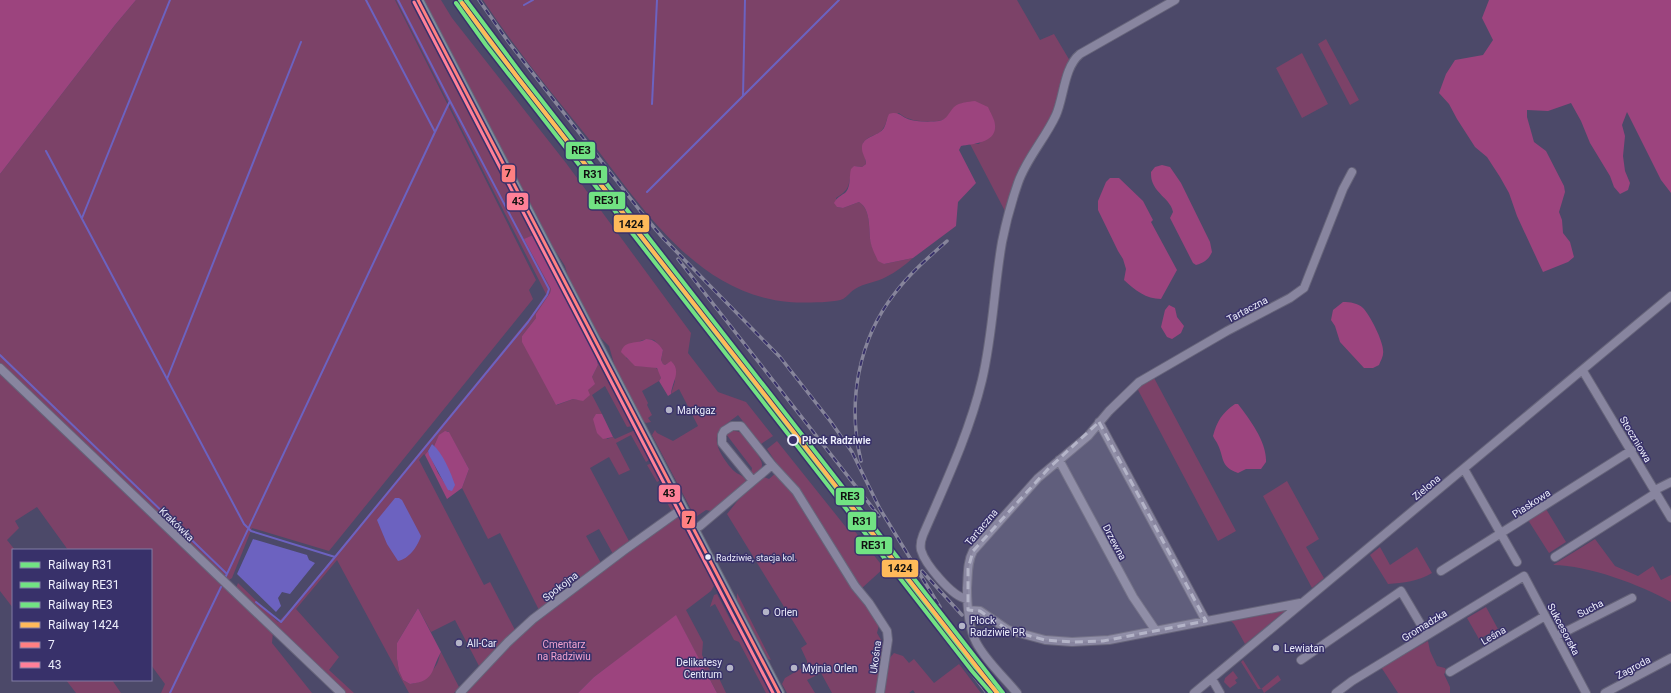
<svg xmlns="http://www.w3.org/2000/svg" width="1671" height="693" viewBox="0 0 1671 693" font-family="Roboto,sans-serif">
	<rect width="100%" height="100%" fill="#4c4969"/>
	<path fill="#7c4268" d="M136,0H395L536,280L529,290L533,299L329,551L252,528L232,578L229,580H226L0,363V174L115,25Z
		M396,0H411L533,235L525,239L551,289L550,293L537,314L536,318L522,336L532,360L557,405L573,399L579,400L588,390L592,377L598,365L596,356L633,426L627,427L605,386L592,395L602,414L596,415L607,439L613,437L615,439L635,430L650,459L646,462L631,435L616,443L630,470L619,475L609,457L590,468L629,541L613,554L599,529L586,536L602,565L539,610L500,533L488,539L462,488L469,469L448,431C442,432 436,440 434,446L432,444L426,454L425,455L424,454L419,460L484,585L490,582L515,630L479,666L455,620L431,632L418,608L397,643V659L399,671L403,680L410,684C422,683 430,675 437,664C439,660 439,656 441,652L459,687L454,693H409L337,560L296,609L339,657L329,670L354,693H345L236,588L238,583L278,622L291,609L531,316L546,294Z
		M424,0H441L452,18L566,163L691,333L688,353L718,392L746,402L773,436L761,444L738,415C732,420 723,425 719,432C711,443 726,463 734,471C738,475 744,475 746,481L743,486L711,511L706,510L697,516L694,515L652,435L655,430L657,433L673,441L698,426L679,389L671,394L675,381L668,363L665,365L663,364L661,360L663,350L654,340C639,336 633,347 626,358L638,366L655,367L659,371L661,378L659,381L642,391L648,403L647,405L652,415L648,418L651,422L646,423L642,420L615,367L609,346L599,336L568,276L565,266L553,247Z
		M483,0H1017L1040,40L1054,34L1070,61L1055,111L1006,213L970,144H979L995,125L992,117L968,102C952,106 956,108 946,118C942,123 916,122 910,119C905,118 902,115 899,113L887,119C882,139 872,131 863,143L866,164L862,167L854,166C846,183 854,187 836,198L837,207L843,208L859,202C873,211 867,233 872,246C874,253 880,259 884,264L913,258C905,265 896,272 886,277C877,282 864,283 855,289C851,291 848,296 843,299C834,303 800,303 789,302C698,294 644,210 593,144C555,97 516,50 483,0Z
		M1326,39L1359,100L1350,105L1318,44Z
		M1302,53L1328,104L1302,118L1276,68Z
		M0,372L273,632L272,643L312,693H161L165,684L151,665V550H68L37,507L15,521L19,528L7,540L15,550H13V608L0,591Z
		M1153,376L1236,531L1218,541L1137,388Z
		M732,431C735,431 738,431 741,433C746,437 763,459 762,465C762,470 757,472 754,475L751,473L752,468L726,434Z
		M777,441L849,531L853,529L884,568L862,588H860L767,449Z
		M652,463L661,480L657,482L647,465Z
		M777,472L793,490L854,592L862,598L879,625L877,633L884,645L877,693H832L821,673L807,680L815,693H787L782,684L785,678L807,665V661L801,648L807,644L727,514L739,499L764,477L769,479Z
		M1287,481L1319,539L1306,547L1324,578L1312,588L1263,496Z
		M667,492L676,509L672,512L663,495Z
		M1546,509L1566,542L1549,553L1528,520Z
		M674,515L680,516L715,584L711,591L686,610L703,642L702,655L713,676L717,674L726,693H717L676,616L594,677L578,693H464L530,624Z
		M1595,539L1615,566L1638,576L1653,566L1661,580L1671,575V602C1641,585 1588,565 1553,565Z
		M1380,547L1390,565L1417,547L1432,573C1419,581 1403,583 1388,584L1370,555Z
		M737,593L771,660L768,659L737,600Z
		M717,594L732,623L739,629L772,693H766L739,642L734,640L715,604L710,607L714,595Z
		M1486,607L1498,629L1479,639L1467,618Z
		M1285,609V611L1245,644L1234,624L1229,619Z
		M1428,641L1430,651L1437,666L1445,668L1447,671L1444,674L1450,687V693H1398L1381,667Z
		M894,653L903,656L909,663L914,659L934,683L959,664L981,693H915L913,690L909,693H882L887,661Z
		M1243,660L1261,689L1278,675L1281,680L1264,693L1262,689H1258L1241,662Z
		M1233,671L1238,678L1235,680L1237,683L1230,688L1224,682L1225,678Z
		M66,680H112L121,693H76Z"/>
	<path fill="#9c447e" d="M0,0H136L115,25L0,174Z
		M1489,0H1671V193L1661,180L1627,112L1622,125L1625,136L1623,156L1625,171L1630,183L1628,190L1620,194L1614,187L1610,176L1590,143L1581,121L1571,103L1548,111L1527,110V117L1534,142L1546,151L1564,186L1565,192L1559,212L1562,220L1563,233L1570,242L1574,257L1568,262L1543,272L1517,216L1509,193L1500,177L1487,157L1475,147L1457,119L1449,104L1439,93L1446,74L1455,60L1483,55L1493,40L1482,18Z
		M975,101L988,107C990,112 995,120 995,125C997,143 973,144 961,146L959,150L976,183L958,202L956,226L913,258L884,264L878,261C876,256 872,249 871,244C868,231 872,210 859,202L843,208L837,207L834,203C837,197 841,196 846,192C851,186 849,176 851,169L854,166L862,167L866,164C866,158 862,154 862,149C861,136 878,137 884,128C886,124 887,118 889,114C899,110 902,118 911,120C919,122 931,122 939,121C947,120 949,112 954,107C960,102 968,102 975,101Z
		M1162,165L1170,167L1181,183L1210,242L1212,252C1209,259 1204,263 1196,265L1193,263L1170,218L1173,212C1171,200 1156,194 1152,181C1151,178 1151,175 1151,172L1155,167Z
		M1110,178H1119L1143,201L1153,220L1151,222L1177,270L1161,299C1146,299 1135,290 1124,280L1126,269L1123,259L1118,251L1098,210V201L1106,182Z
		M533,235L596,356L598,365L592,377L595,384L588,390L590,395L583,401L573,399L556,405L522,342V336L536,318V314L550,293L551,289L524,239Z
		M1343,302C1350,302 1358,303 1363,308C1370,315 1383,341 1383,350C1384,356 1381,360 1379,365L1373,368H1364L1340,342L1335,326L1331,320L1333,310Z
		M1169,305L1175,308L1177,317L1184,326L1181,333L1172,339L1167,337L1161,327L1165,310Z
		M646,339C654,339 658,343 663,350L661,360L663,364L665,365L671,361C682,371 672,382 671,394L668,396L659,381L661,378L657,368L635,366L621,352C625,339 637,345 646,339Z
		M1235,404H1238C1250,420 1267,442 1266,462L1261,469H1246L1238,473C1220,467 1224,457 1218,445C1217,442 1214,439 1213,436C1217,421 1222,413 1235,404Z
		M596,414H602L613,437L603,439L597,433L593,419Z
		M445,431L449,432L469,469L462,488L447,499L425,455L428,451L438,473L450,491L441,456L434,446L439,435Z
		M418,608L441,652C431,669 436,681 410,684L403,680L399,671L397,659V643Z
		M676,615L717,693H578L594,677Z"/>
	<path fill="#6c62c0" d="M432,444C443,453 451,473 455,485L452,491L448,490L429,455L428,451Z
		M395,498H399L402,500L421,536C418,546 409,559 398,561L387,544L377,520Z
		M253,539L307,555L309,560L315,563L290,594L282,592L278,598L281,606L276,612L237,574Z"/>
	<g fill="none" stroke-linecap="round" stroke-linejoin="round">
		<path stroke="#6c62c0" stroke-width="2" d="M398,0L450,101
			M524,5L533,0
			M743,96L745,0
			M652,104L657,0
			M46,151L244,524L251,531L335,557L281,622L256,602
			M647,192L839,0
			M82,218L170,0
			M0,355L227,574
			M167,379L301,42
			M335,557L528,322L547,295L549,289L450,101L435,132
			M226,576L435,132L366,0
			M170,693L221,587"/>
		<defs>
			<path id="minor" d="M0,368L341,693
				M1583,371L1671,518
				M1099,422L1206,621
				M1059,460L1133,597L1156,631
				M1464,469L1517,562
				M753,481L772,465
				M1655,490L1671,482
				M694,529L700,526L753,481L722,443V435L724,431L732,426H741L772,465L796,491L855,586L869,603L887,631L888,640L880,693
				M1555,557L1656,493
				M1441,571L1632,450
				M967,599C952,597 925,564 921,550C920,545 921,540 923,535C945,484 969,434 982,380C993,334 994,287 1002,242C1006,222 1011,203 1018,183C1026,159 1045,139 1056,115C1064,97 1064,67 1080,54L1175,0
				M968,610L980,611L1008,630L1045,640L1072,642L1109,640L1300,603
				M1557,636L1632,598
				M1301,660L1401,591L1427,635
				M1450,672L1545,616
				M1212,679L1220,693
				M460,693L508,642L533,619L623,551L683,508
				M1017,693C1004,677 985,660 976,642C968,626 967,605 967,588C968,575 967,562 973,551L1038,478L1088,436L1109,411L1139,382L1227,331L1290,298L1304,288L1343,189L1352,172
				M1194,693L1671,296
				M1336,693L1352,681L1524,576L1586,693
				M1605,693L1671,658"/>
			<path id="major" d="M418,0L779,693"/>
		</defs>
		<use href="#minor" stroke="#66647a" stroke-width="10"/>
		<use href="#major" stroke="#66647a" stroke-width="12"/>
		<use href="#minor" stroke="#88859f" stroke-width="8"/>
		<use href="#major" stroke="#7f8b9b" stroke-width="10"/>
		<defs>
			<path id="rail" d="M479,0L507,40L641,212L663,238L780,357L831,422L852,452L880,509L940,607
				M678,259L879,516
				M861,461C847,403 858,340 895,293C910,273 929,257 947,241
				M922,571L962,615
				M939,631L987,693"/>
		</defs>
		<use href="#rail" stroke="#87859b" stroke-width="3.5"/>
		<use href="#rail" stroke="#38316a" stroke-width="2" stroke-dasharray="6" stroke-linecap="butt"/>
		<defs>
			<path id="bus-1" d="M418,0L779,693"/>
			<path id="bus-2" d="M414,2L773,693"/>
		</defs>
		<use href="#bus-1" stroke="#38316a" stroke-width="6"/>
		<use href="#bus-2" stroke="#38316a" stroke-width="6"/>
		<use href="#bus-1" stroke="#ff8082" stroke-width="3"/>
		<use href="#bus-2" stroke="#ff8098" stroke-width="3"/>
		<defs>
			<path id="rail-1" d="M460,0L490,42L976,668L998,693"/>
			<path id="rail-2" d="M456,3L486,45L972,671L991,693"/>
			<path id="rail-3" d="M466,0L522,75L1003,693"/>
			<path id="rail-4" d="M462,3L518,78L997,693"/>
		</defs>
		<use href="#rail-1" stroke="#38316a" stroke-width="7"/>
		<use href="#rail-2" stroke="#38316a" stroke-width="7"/>
		<use href="#rail-3" stroke="#38316a" stroke-width="7"/>
		<use href="#rail-4" stroke="#38316a" stroke-width="7"/>
		<use href="#rail-1" stroke="#71e283" stroke-width="4"/>
		<use href="#rail-2" stroke="#71e283" stroke-width="4"/>
		<use href="#rail-3" stroke="#71e283" stroke-width="4"/>
		<use href="#rail-4" stroke="#ffba5a" stroke-width="4"/>
	</g>
	<path fill="#b4b4c8" fill-opacity="0.2" stroke="#b4b4c8" stroke-width="3" stroke-dasharray="8 5" stroke-linejoin="round" d="M1099,422L1206,621L1103,641L1072,642L1045,640L1008,630L980,611L968,610V569L973,551L1048,469Z"/>
	<g fill="#b4b4c8" stroke="#38316a" stroke-width="1.5">
		<circle cx="669" cy="410" r="4"/>
		<circle cx="766" cy="612" r="4"/>
		<circle cx="962" cy="626" r="4"/>
		<circle cx="459" cy="643" r="4"/>
		<circle cx="1276" cy="648" r="4"/>
		<circle cx="730" cy="668" r="4"/>
		<circle cx="794" cy="668" r="4"/>
	</g>
	<circle fill="#38316a" stroke="#ecedfb" stroke-width="2" cx="793" cy="440" r="5"/>
	<circle fill="#ecedfb" stroke="#38316a" stroke-width="1.5" cx="708" cy="557" r="3.5"/>
	<g text-anchor="middle" stroke-width="3" stroke-linejoin="round" paint-order="stroke">
		<g font-size="9" fill="#ecedfb" stroke="#38316a" text-anchor="start">
			<text x="716" y="561">Radziwie, stacja kol.</text>
		</g>
		<g font-size="10" fill="#ecedfb" stroke="#38316a">
			<text transform="translate(1247 309) rotate(-28)" y="4">Tartaczna</text>
			<text transform="translate(1636 439) rotate(59)" y="4">Stoczniowa</text>
			<text transform="translate(1426 487) rotate(-40)" y="4">Zielona</text>
			<text transform="translate(1531 503) rotate(-33)" y="4">Piaskowa</text>
			<text transform="translate(177 524) rotate(44)" y="4">Krakówka</text>
			<text transform="translate(981 527) rotate(-50)" y="4">Tartaczna</text>
			<text transform="translate(1115 542) rotate(62)" y="4">Drzewna</text>
			<text transform="translate(560 586) rotate(-37)" y="4">Spokojna</text>
			<text transform="translate(1590 608) rotate(-27)" y="4">Sucha</text>
			<text transform="translate(1424 625) rotate(-32)" y="4">Gromadzka</text>
			<text transform="translate(1564 629) rotate(62)" y="4">Sukcesorska</text>
			<text transform="translate(1493 635) rotate(-30)" y="4">Leśna</text>
			<text transform="translate(875 657) rotate(-82)" y="4">Ukośna</text>
			<text transform="translate(1633 667) rotate(-28)" y="4">Zagroda</text>
		</g>
		<g font-size="10" fill="#ecedfb" stroke="#38316a" text-anchor="start">
			<text x="677" y="414">Markgaz</text>
			<text x="774" y="616">Orlen</text>
			<text x="970" y="624">Płock<tspan x="970" dy="12">Radziwie PR</tspan></text>
			<text x="467" y="647">All-Car</text>
			<text x="1284" y="652">Lewiatan</text>
			<text x="722" y="666" text-anchor="end">Delikatesy<tspan x="722" dy="12">Centrum</tspan></text>
			<text x="802" y="672">Myjnia Orlen</text>
		</g>
		<g font-size="10" font-weight="bold" fill="#ecedfb" stroke="#38316a" text-anchor="start">
			<text x="802" y="444">Płock Radziwie</text>
		</g>
		<g font-size="10" fill="#f3a3cf" stroke="#38316a">
			<text x="564" y="648">Cmentarz<tspan x="564" dy="12">na Radziwiu</tspan></text>
		</g>
	</g>
	<g stroke="#38316a" stroke-width="1.5">
		<rect x="565" y="141" width="31" height="19" rx="4" fill="#71e283"/>
		<rect x="501" y="164" width="15" height="19" rx="4" fill="#ff8082"/>
		<rect x="578" y="165" width="30" height="19" rx="4" fill="#71e283"/>
		<rect x="588" y="191" width="38" height="19" rx="4" fill="#71e283"/>
		<rect x="506" y="192" width="23" height="19" rx="4" fill="#ff8098"/>
		<rect x="613" y="214" width="37" height="19" rx="4" fill="#ffba5a"/>
		<rect x="658" y="484" width="23" height="19" rx="4" fill="#ff8098"/>
		<rect x="835" y="487" width="30" height="19" rx="4" fill="#71e283"/>
		<rect x="681" y="510" width="15" height="19" rx="4" fill="#ff8082"/>
		<rect x="847" y="511" width="30" height="20" rx="4" fill="#71e283"/>
		<rect x="855" y="536" width="38" height="19" rx="4" fill="#71e283"/>
		<rect x="881" y="559" width="38" height="19" rx="4" fill="#ffba5a"/>
	</g>
	<g font-size="11" text-anchor="middle" font-weight="bold" fill="#111">
		<text x="581" y="154">RE3</text>
		<text x="508" y="177">7</text>
		<text x="593" y="178">R31</text>
		<text x="607" y="204">RE31</text>
		<text x="518" y="205">43</text>
		<text x="631" y="228">1424</text>
		<text x="669" y="497">43</text>
		<text x="850" y="500">RE3</text>
		<text x="689" y="524">7</text>
		<text x="862" y="525">R31</text>
		<text x="874" y="549">RE31</text>
		<text x="900" y="572">1424</text>
	</g>
	<rect x="12" y="549" width="140" height="132" fill="#38316a" stroke="#807ca4"/>
	<rect x="20" y="562" width="20" height="6" fill="#71e283" stroke="#807ca4"/>
	<text x="48" y="569" font-size="12" fill="#ecedfb">Railway R31</text>
	<rect x="20" y="582" width="20" height="6" fill="#71e283" stroke="#807ca4"/>
	<text x="48" y="589" font-size="12" fill="#ecedfb">Railway RE31</text>
	<rect x="20" y="602" width="20" height="6" fill="#71e283" stroke="#807ca4"/>
	<text x="48" y="609" font-size="12" fill="#ecedfb">Railway RE3</text>
	<rect x="20" y="622" width="20" height="6" fill="#ffba5a" stroke="#807ca4"/>
	<text x="48" y="629" font-size="12" fill="#ecedfb">Railway 1424</text>
	<rect x="20" y="642" width="20" height="6" fill="#ff8082" stroke="#807ca4"/>
	<text x="48" y="649" font-size="12" fill="#ecedfb">7</text>
	<rect x="20" y="662" width="20" height="6" fill="#ff8098" stroke="#807ca4"/>
	<text x="48" y="669" font-size="12" fill="#ecedfb">43</text>
</svg>
